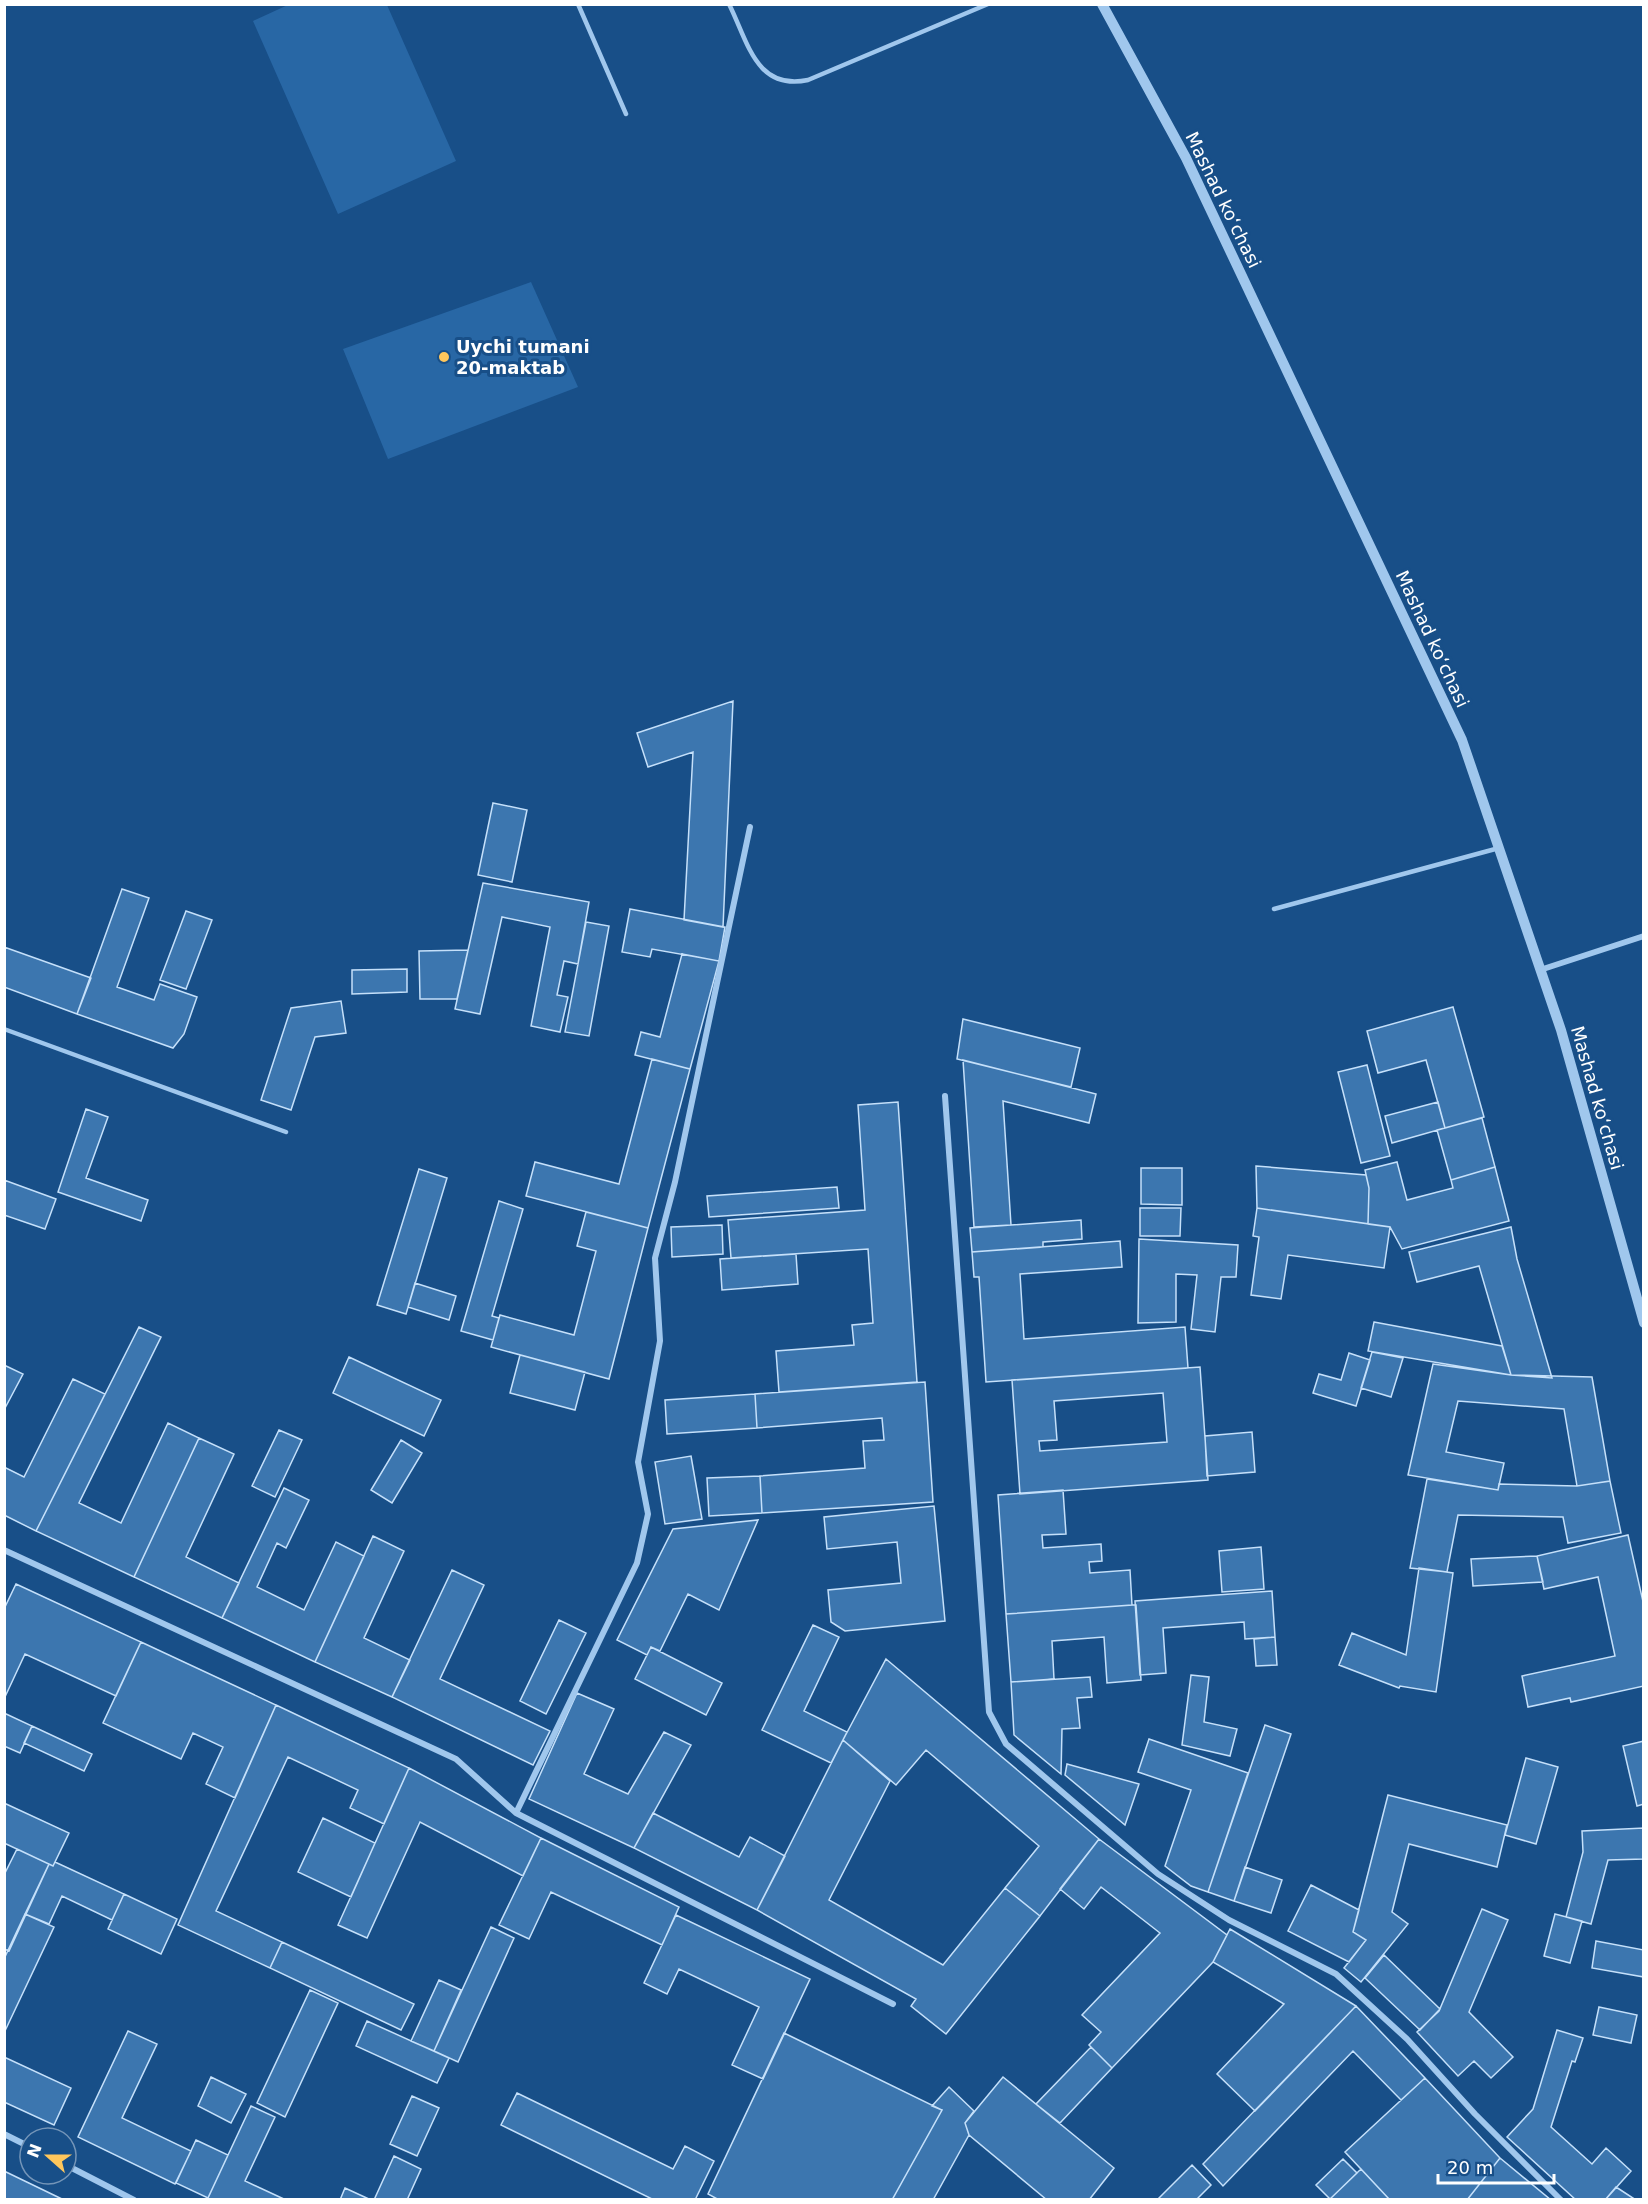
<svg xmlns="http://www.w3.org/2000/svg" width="1648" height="2204" viewBox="0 0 1648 2204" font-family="'DejaVu Sans',sans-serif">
	<rect width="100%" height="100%" fill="#184f88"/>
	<path fill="#2867a5" d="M290,4L387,5L456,161L338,214L253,21Z
		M531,282L578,387L388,459L343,349Z"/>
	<path fill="#3c76af" stroke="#c5e0fa" stroke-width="1.5" fill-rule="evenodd" d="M733,701L723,927L684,920L693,752L648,767L637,733Z
		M493,803L527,810L512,882L478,875Z
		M483,883L589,902L578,964L564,961L557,995L568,997L560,1032L531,1026L550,927L502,917L480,1014L455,1009Z
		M122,889L149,898L117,987L154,1000L160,984L197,997L184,1034L173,1048L77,1014Z
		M630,909L725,927L719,961L652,949L650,957L622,952Z
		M186,911L212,920L186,989L160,980Z
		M586,922L609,926L589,1036L565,1032Z
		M4,947L91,978L77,1014L4,987Z
		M468,950L457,999H420L419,951Z
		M682,954L719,961L690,1069L635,1055L641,1032L660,1037Z
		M407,969V992L352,994V970Z
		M341,1001L346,1033L315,1037L291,1110L261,1100L291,1008Z
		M1453,1007L1484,1117L1445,1128L1426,1060L1378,1073L1367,1031Z
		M963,1019L1080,1048L1071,1087L957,1059Z
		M652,1059L690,1069L648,1228L526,1196L535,1162L619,1184Z
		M963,1060L1096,1094L1089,1123L1003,1101L1011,1225L974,1227Z
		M1367,1065L1390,1156L1361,1163L1338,1072Z
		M898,1102L917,1382L779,1392L776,1351L854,1345L852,1325L873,1323L868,1249L731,1258L728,1220L865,1210L858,1105Z
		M1438,1102L1445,1128L1392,1143L1385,1116Z
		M86,1109L108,1117L86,1178L148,1200L141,1221L58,1192Z
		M1482,1118L1495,1167L1451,1180L1437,1130Z
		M1397,1162L1407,1200L1453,1188L1451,1180L1495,1167L1509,1221L1402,1249L1390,1227L1368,1224L1369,1188L1365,1170Z
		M1256,1166L1366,1175L1369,1188L1368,1224L1257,1208Z
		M1141,1168H1182V1205L1141,1204Z
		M419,1169L447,1178L406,1314L377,1305Z
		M4,1180L56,1199L45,1229L4,1215Z
		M837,1187L839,1208L709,1217L707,1196Z
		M499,1201L523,1209L492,1316L499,1318L493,1340L461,1331Z
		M1140,1208H1181L1180,1236H1140Z
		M1257,1208L1390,1227L1384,1268L1288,1255L1281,1299L1251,1295L1259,1237L1253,1236Z
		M586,1212L648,1228L609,1379L491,1347L500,1315L574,1335L596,1251L577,1246Z
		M1081,1220L1082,1239L1043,1242V1247L972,1252L970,1228Z
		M722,1225L723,1254L672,1257L671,1227Z
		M1511,1227L1517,1259L1552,1378L1511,1375L1479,1266L1417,1282L1409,1252Z
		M1139,1239L1238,1245L1236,1277H1221L1215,1332L1191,1329L1197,1275L1176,1274V1322L1138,1323Z
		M1120,1241L1122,1267L1020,1274L1024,1339L1185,1327L1188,1368L986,1382L979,1277H974L972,1252Z
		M796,1254L798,1284L722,1290L720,1259Z
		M415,1283L456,1296L449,1320L408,1307Z
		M1374,1322L1502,1346L1511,1375L1368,1351Z
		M139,1327L161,1337L79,1503L121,1523L168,1423L199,1438L134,1577L36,1531Z
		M1372,1352L1403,1358L1391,1397L1361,1388Z
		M1349,1353L1370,1360L1356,1406L1313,1393L1319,1374L1341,1380Z
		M520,1355L585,1372L575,1410L510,1393Z
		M349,1357L441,1400L424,1436L333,1393Z
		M1433,1364L1511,1375L1592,1377L1610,1481L1577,1486L1564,1409L1458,1401L1446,1452L1504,1463L1498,1490L1408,1475Z
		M4,1365L23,1374L4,1410Z
		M1200,1367L1208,1480L1020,1494L1012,1380ZM1163,1393L1167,1442L1040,1451L1039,1441L1057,1440L1054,1401Z
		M73,1379L105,1394L36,1531L4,1515V1467L24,1477Z
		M925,1382L933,1502L762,1513L760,1476L865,1468L863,1441L884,1440L882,1418L757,1428L755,1394Z
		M755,1394L757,1428L667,1434L665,1400Z
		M279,1430L302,1440L275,1497L252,1486Z
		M1252,1432L1255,1472L1207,1476L1205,1436Z
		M199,1438L234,1454L186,1557L239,1583L222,1618L134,1577Z
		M401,1440L422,1453L392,1503L371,1490Z
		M691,1456L702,1519L665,1524L655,1462Z
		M760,1476L762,1513L709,1516L707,1478Z
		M1427,1479L1498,1490L1499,1484L1577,1486L1610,1481L1621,1533L1568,1543L1563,1517L1458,1515L1447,1572L1410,1568Z
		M284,1488L309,1500L286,1548L277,1543L257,1587L304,1610L336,1542L364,1556L315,1662L222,1618Z
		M1063,1490L1066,1534L1042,1535L1043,1548L1101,1544L1102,1561L1089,1562L1090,1573L1130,1570L1132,1605L1006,1614L998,1495Z
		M934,1506L945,1621L845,1631L831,1622L828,1590L901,1583L897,1542L827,1549L824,1517Z
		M758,1520L719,1610L688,1594L660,1651L651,1647L647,1655L617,1640L673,1529Z
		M1628,1535L1644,1606V1686L1571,1702L1570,1698L1528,1707L1522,1676L1615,1656L1598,1577L1544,1589L1537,1556Z
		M373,1536L404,1551L364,1638L410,1660L392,1697L315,1662Z
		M1261,1547L1264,1589L1222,1592L1219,1551Z
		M1537,1556L1543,1582L1473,1586L1471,1559Z
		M1419,1568L1453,1573L1436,1692L1400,1686L1399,1688L1339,1665L1352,1633L1406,1655Z
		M452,1570L484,1585L440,1679L550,1731L533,1765L392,1697Z
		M16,1584L141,1642L116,1696L25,1654L4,1699V1609Z
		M1272,1591L1275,1637L1245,1639L1244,1622L1163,1628L1166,1673L1140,1675L1135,1601Z
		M1132,1605H1136L1141,1680L1107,1683L1104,1637L1052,1641L1054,1679L1011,1682L1006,1614Z
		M559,1620L586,1633L546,1714L520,1701Z
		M813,1625L839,1637L804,1711L847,1732L831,1763L762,1730Z
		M1275,1637L1277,1665L1256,1666L1254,1639Z
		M141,1642L276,1705L235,1798L206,1784L223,1747L193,1733L181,1759L103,1723Z
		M651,1647L722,1683L706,1715L635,1679Z
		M886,1659L1099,1839L1040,1916L1005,1888L1039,1846L926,1750L896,1785L843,1740Z
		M1191,1675L1209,1677L1204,1722L1237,1729L1230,1756L1182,1745Z
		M1090,1677L1092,1697L1077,1698L1080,1728L1062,1729L1061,1774L1014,1735L1011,1682Z
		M577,1693L614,1709L584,1774L628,1794L664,1732L691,1745L634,1848L529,1799Z
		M276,1705L409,1768L384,1824L350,1808L358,1790L288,1757L216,1911L282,1942L270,1968L178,1925Z
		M4,1713L32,1726L20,1753L4,1746Z
		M1265,1725L1291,1734L1234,1901L1208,1892Z
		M32,1726L92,1754L84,1771L24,1743Z
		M1149,1739L1248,1773L1208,1892L1191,1886L1165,1866L1191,1790L1138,1772Z
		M843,1740L890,1781L829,1900L943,1965L1005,1888L1040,1916L946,2034L911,2006L916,1999L757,1910Z
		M1644,1741V1804L1637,1806L1623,1746Z
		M1526,1758L1558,1767L1536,1844L1505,1835Z
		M1067,1764L1139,1784L1125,1825L1065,1775Z
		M409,1768L541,1838L523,1876L420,1822L367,1938L338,1925Z
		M1388,1795L1507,1825L1497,1867L1409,1844L1392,1912L1408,1924L1361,1982L1344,1968L1366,1940L1353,1932Z
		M4,1803L69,1833L53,1866L4,1843Z
		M653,1813L739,1857L750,1837L785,1856L757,1910L634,1848Z
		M323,1818L375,1843L351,1897L298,1872Z
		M1644,1828V1859L1608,1860L1591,1924L1566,1917L1583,1852L1582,1831Z
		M541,1838L679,1907L662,1945L551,1892L529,1939L499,1925Z
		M1099,1839L1227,1935L1213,1962L1112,2068L1089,2045L1101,2032L1082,2015L1160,1933L1101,1887L1084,1909L1060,1889Z
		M17,1849L49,1864L9,1951L4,1949V1875Z
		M55,1862L124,1894L112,1920L62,1896L49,1924L25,1914L49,1864L53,1866Z
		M1245,1867L1282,1880L1271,1913L1234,1901Z
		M1311,1885L1359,1910L1353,1932L1366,1940L1349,1962L1288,1931Z
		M124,1894L177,1919L161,1954L108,1929Z
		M1482,1909L1508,1920L1469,2012L1513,2057L1491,2078L1474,2061L1458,2076L1417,2032L1439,2011Z
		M25,1914L54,1927L4,2033V1959Z
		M1555,1914L1582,1921L1570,1963L1544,1956Z
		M676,1915L810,1979L763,2079L732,2065L759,2007L679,1969L667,1994L644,1983Z
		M491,1927L514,1938L458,2062L434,2051Z
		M1230,1929L1356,2006L1255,2111L1217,2074L1284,2004L1213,1962Z
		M1596,1941L1644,1950V1977L1592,1968Z
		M282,1942L414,2004L401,2030L270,1968Z
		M1384,1955L1440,2009L1420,2030L1365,1978Z
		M439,1980L461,1990L434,2051L411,2041Z
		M310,1990L338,2003L285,2117L257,2103Z
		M1356,2006L1425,2078L1401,2100L1353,2051L1223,2186L1203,2164Z
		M1599,2007L1637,2015L1631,2043L1593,2035Z
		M367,2021L449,2058L437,2083L356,2046Z
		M1557,2030L1583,2038L1575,2062L1572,2061L1551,2127L1592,2164L1606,2148L1631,2171L1605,2200H1576L1507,2137L1533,2109Z
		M128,2031L157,2044L122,2118L191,2151L175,2184L78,2137Z
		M784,2033L942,2110L892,2200H719L708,2194Z
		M1091,2047L1112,2068L1060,2123L1036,2104Z
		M4,2057L71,2088L54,2125L4,2102Z
		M211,2077L246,2094L231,2123L198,2106Z
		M1003,2077L1114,2168L1089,2200H1047L969,2135L965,2123Z
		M1425,2078L1500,2158L1467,2200H1390L1345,2152Z
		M949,2087L974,2111L965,2123L969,2135L933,2200H892L942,2110L932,2106Z
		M517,2093L673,2169L685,2146L714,2161L695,2200H654L501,2125Z
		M412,2096L439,2108L417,2156L390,2144Z
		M251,2106L275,2117L245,2181L286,2200H207Z
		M196,2140L228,2155L208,2198L176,2183Z
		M394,2156L421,2169L407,2200H374Z
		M1500,2158L1551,2200H1467Z
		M1343,2159L1357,2173L1330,2199L1316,2185Z
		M1192,2165L1211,2185L1196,2200H1157Z
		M1361,2169L1390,2200H1330V2199Z
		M4,2171L64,2200H4Z
		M1616,2187L1636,2200H1605Z
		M345,2188L371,2200H340Z"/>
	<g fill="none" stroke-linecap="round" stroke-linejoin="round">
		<path stroke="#a0c7ed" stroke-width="4.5" d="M578,4L626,114
			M729,4C748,42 756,91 808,80L988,4
			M1274,909L1499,848
			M4,1029L286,1132"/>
		<path stroke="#a0c7ed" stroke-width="6" d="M1540,970L1644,936
			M945,1096L989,1712L1006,1744L1158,1874L1229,1920L1336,1974L1407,2039L1475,2114L1561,2200
			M4,1550L456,1759L516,1813L893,2004
			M516,1813L637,1563L648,1514L638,1462L660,1341L655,1258L675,1182L750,827
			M4,2134L30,2147
			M66,2165L134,2200"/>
		<path stroke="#a0c7ed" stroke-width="10" d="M1102,4L1186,158L1462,740L1561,1030L1644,1323"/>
	</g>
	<circle fill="#ffc75c" stroke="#184f88" stroke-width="2" cx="444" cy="357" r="6"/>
	<g text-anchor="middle" stroke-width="6" stroke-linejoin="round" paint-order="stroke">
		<g font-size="18" fill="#fff" stroke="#184f88">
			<text transform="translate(1223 200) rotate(64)" y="6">Mashad koʻchasi</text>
			<text transform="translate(1432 639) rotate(65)" y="6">Mashad koʻchasi</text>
			<text transform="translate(1597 1098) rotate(74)" y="6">Mashad koʻchasi</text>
		</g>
		<g font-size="18" font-weight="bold" fill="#fff" stroke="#184f88" text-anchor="start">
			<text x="456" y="353">Uychi tumani<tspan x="456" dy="21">20-maktab</tspan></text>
		</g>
	</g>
	<rect width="1648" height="2204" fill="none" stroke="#ffffff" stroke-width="12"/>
	<g transform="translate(48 2156) rotate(291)"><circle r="28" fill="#184f88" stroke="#7495b8" stroke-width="1.5"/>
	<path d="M0-4.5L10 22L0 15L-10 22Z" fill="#ffc75c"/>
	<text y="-9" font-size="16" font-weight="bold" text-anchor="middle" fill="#ffffff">N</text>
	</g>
	<path d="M1438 2174v9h116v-9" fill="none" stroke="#ffffff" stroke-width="3"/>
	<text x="1447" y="2174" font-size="18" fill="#ffffff" stroke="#184f88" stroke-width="4.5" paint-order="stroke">20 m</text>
</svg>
